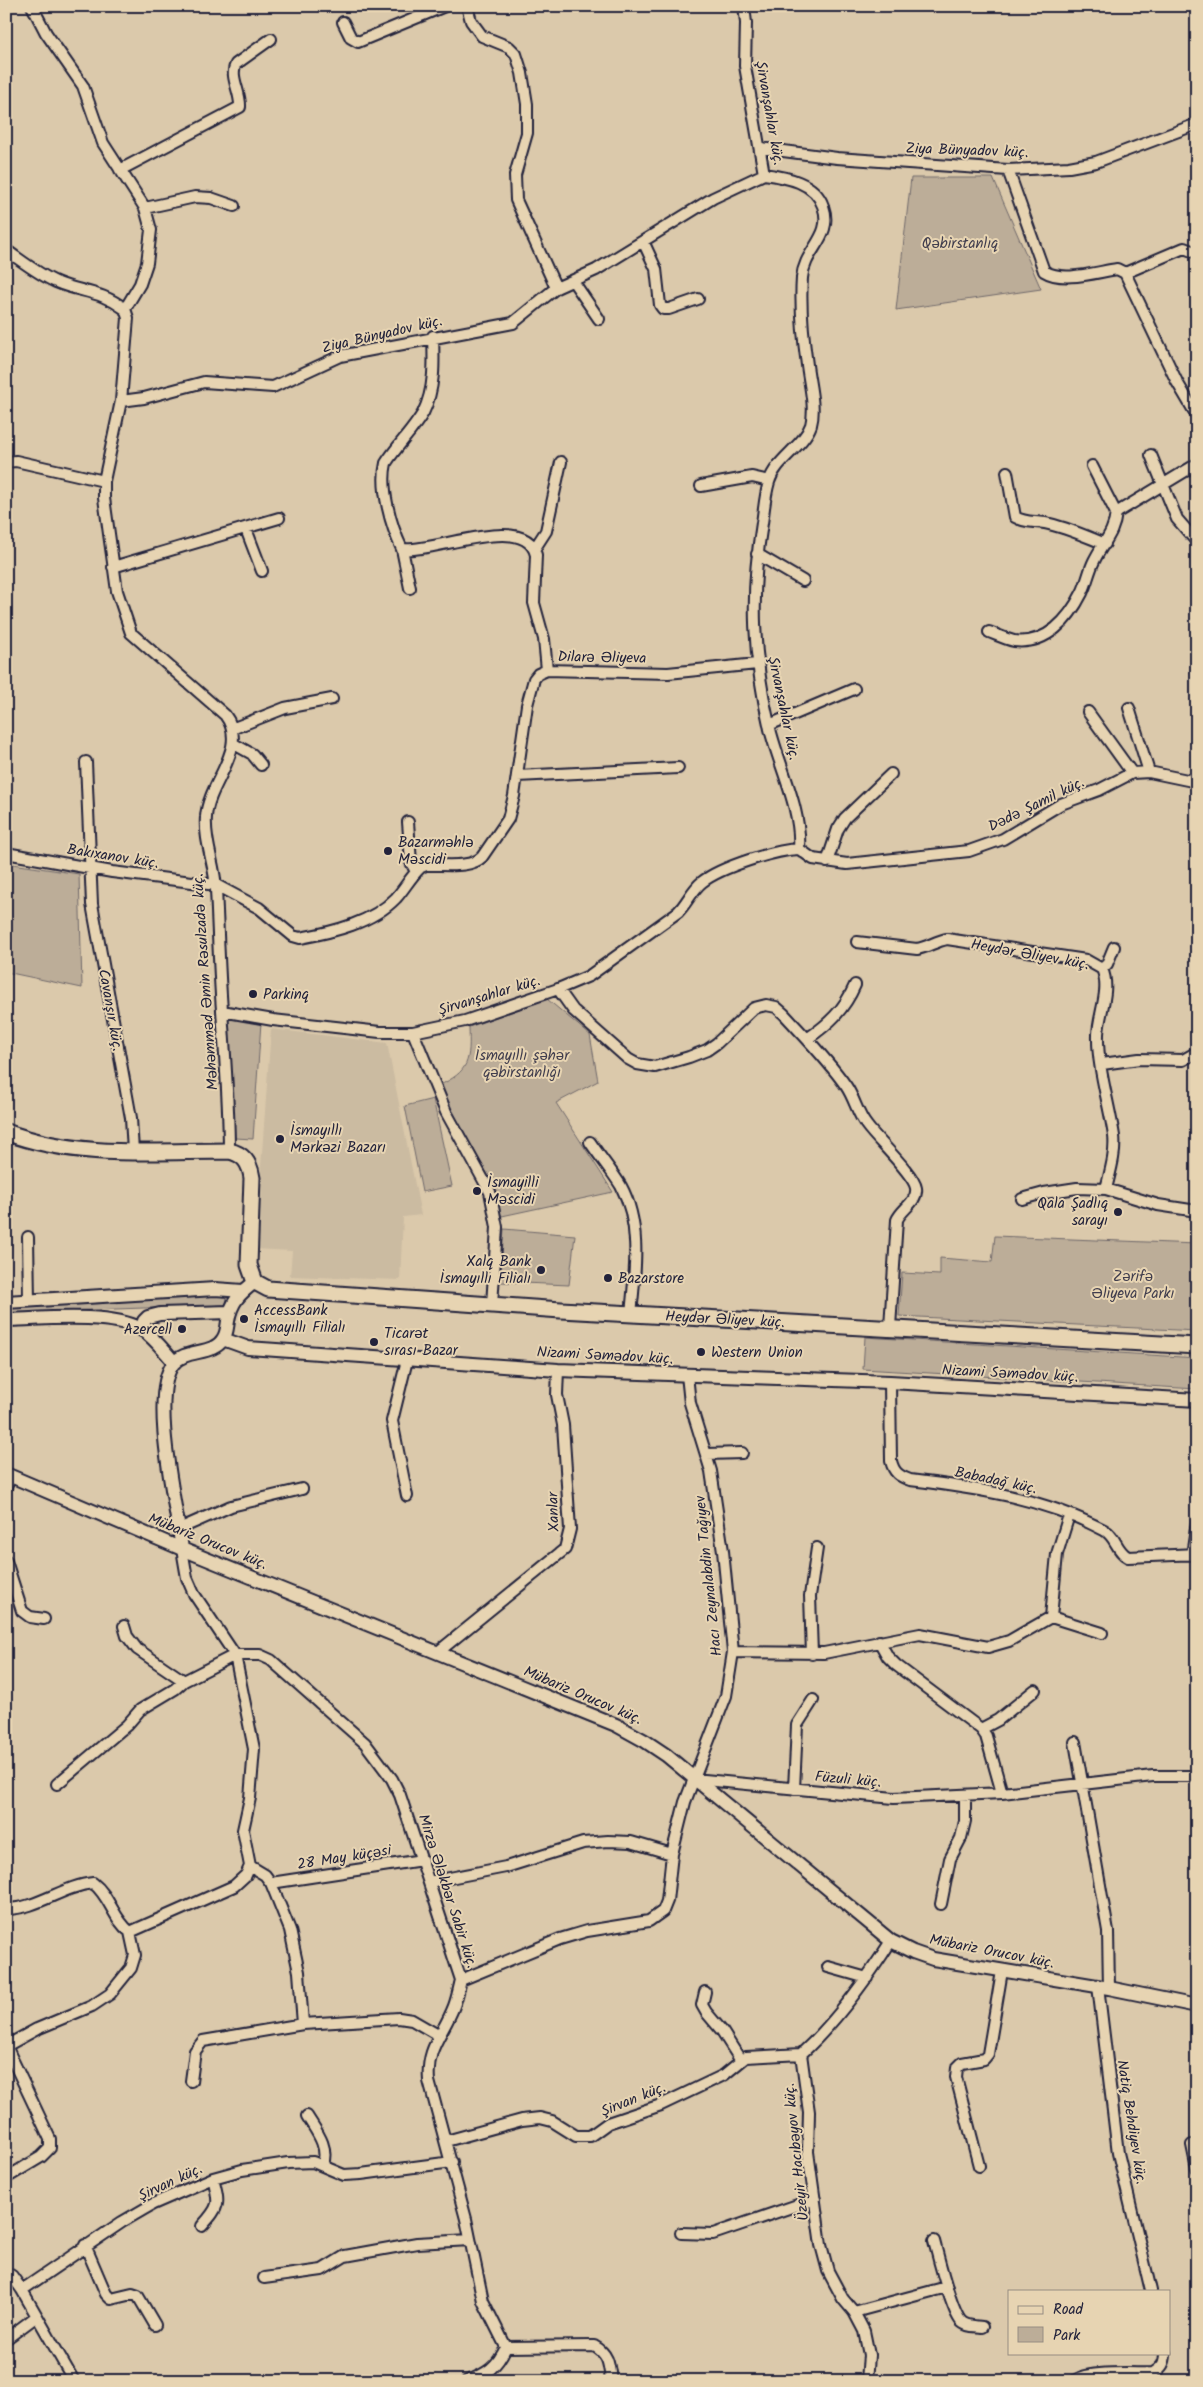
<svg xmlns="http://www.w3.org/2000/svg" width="1203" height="2387" viewBox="0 0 1203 2387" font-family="Kalam,sans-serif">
	<rect width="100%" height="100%" fill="#dbc9ab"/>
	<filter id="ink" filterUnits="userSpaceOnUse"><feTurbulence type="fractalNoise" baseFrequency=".02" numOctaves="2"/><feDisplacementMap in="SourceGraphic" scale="10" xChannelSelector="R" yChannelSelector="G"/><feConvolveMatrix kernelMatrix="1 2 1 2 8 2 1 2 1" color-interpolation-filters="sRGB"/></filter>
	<g filter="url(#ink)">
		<path fill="#cbbba1" d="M271,1029L387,1043L421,1215L403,1217L400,1280L290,1276L292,1251L255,1249Z
			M1197,2377V2381H1109Z"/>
		<path fill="#bcad98" stroke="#6f686a" d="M911,178H993L1041,289L896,310Z
			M6,863L79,874L82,988L6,972Z
			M547,999L590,1035L598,1081L556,1103L613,1192L502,1216L495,1204L501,1198L438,1086C470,1071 470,1061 469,1027Z
			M227,1017L261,1022L253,1139L235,1138Z
			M433,1099L452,1186L422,1192L405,1106Z
			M504,1229L575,1235L569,1285L500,1282Z
			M995,1236L1197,1244V1331L899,1316L902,1273L940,1275V1258L992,1262Z
			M227,1295L226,1305L6,1313V1306Z
			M865,1337L1197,1358V1389L863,1369Z"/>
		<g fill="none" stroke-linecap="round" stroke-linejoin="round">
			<defs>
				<path id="minor" d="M32,6L46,33L83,86L103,143L145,208L151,230L147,263L140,284L125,309L128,318L121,401L104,481V498L117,591L131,633L225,715C250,748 208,782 206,817C204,842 215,864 216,889C218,929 219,970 222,1010C225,1058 229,1104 229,1151
					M467,6L471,21L482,36L509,47L516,54L522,73L527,104V133L515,175L516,200L556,288
					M343,22L351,38L358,42L445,6
					M760,148L837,158L1008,170L1069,167L1096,162L1197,124
					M120,170L240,107C241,92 229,76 236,64L271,39
					M1008,170L1044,271C1063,283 1096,272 1117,269L1125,273L1177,382L1197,416
					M145,208L195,197L211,198L234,206
					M643,241L656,269L660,305L663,309H669L698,299
					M6,250C22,261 38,274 56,282C82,293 100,290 125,309
					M1125,273L1184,248L1197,253
					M573,281L599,319
					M433,336C434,362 435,389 423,413C413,430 397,446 386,463C380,488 391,526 402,549C431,554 527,511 536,555L534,603L544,639L547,670L668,673L757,664
					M121,401L144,398L204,382L273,387L340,356L513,323L556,288L596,270L713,198L764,174
					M1151,455L1177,519L1197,542
					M6,462L16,461L104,481
					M1092,466L1116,513
					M1007,472L1015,517C1025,523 1034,521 1045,523C1066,527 1085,536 1105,544
					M701,486L752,477L769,481
					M246,529L262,571
					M535,548L546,531L561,462
					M402,549L410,588
					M757,554L803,581
					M113,567L279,518
					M989,632C997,635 1006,639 1014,641C1047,645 1069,619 1082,593C1087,583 1089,571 1094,561C1103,542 1114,534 1116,513L1197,464
					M1129,708L1149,772
					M1088,712L1132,773
					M769,725L854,689
					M234,728L285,708L332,699
					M234,744L252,754L261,765
					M86,762L92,904L131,1118L133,1151
					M517,776L678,768
					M408,822L411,862L416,872
					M799,849L813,859L847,864L969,851L1003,839L1061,804L1099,790L1132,773L1149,772L1197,782
					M6,853L112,872L216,885L259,908L293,936L300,938C333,932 372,923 396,898C405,888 411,876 421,867L426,865C443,864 470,869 482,857L508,819L514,796L527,705L534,679L538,674L547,670
					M827,862L838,829L845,818L891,774
					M857,942L917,949C928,947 936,941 947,939L1086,960L1102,969C1111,989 1099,1013 1098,1034C1097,1066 1109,1103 1114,1136C1116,1153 1110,1172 1106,1189
					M1102,969L1107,964L1114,947
					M558,989L573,1010L628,1059L637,1064L655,1067L689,1057L707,1050L717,1043L754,1008L766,1005L776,1007L784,1014C805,1037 828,1060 846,1086C855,1099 857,1114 867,1126C877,1140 914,1174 916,1188C918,1202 901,1209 897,1220L890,1327
					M222,1011L273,1020L380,1032H413L465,1021L558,989L589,976L678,912C687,903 692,890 702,882C721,867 775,850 799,849C802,810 779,766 770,729C753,657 750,596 762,523C764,510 765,495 769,482C776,459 803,447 811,425C816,407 809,383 807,365C803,337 800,307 802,278C804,249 834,237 823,206C815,182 786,177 764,174L745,66L746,23L744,6
					M413,1032L446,1112L490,1192L497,1227L492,1305
					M807,1039C829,1024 844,1010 855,985
					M1102,1064L1139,1059L1183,1060L1197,1052
					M590,1142C600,1157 612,1171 621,1186C642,1225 635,1272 631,1314
					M1022,1199L1044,1193L1077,1188L1106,1189L1158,1205L1197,1211
					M28,1237L29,1301
					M407,1360L392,1421L407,1496
					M890,1382L891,1461C894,1473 899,1476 910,1480C977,1488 1043,1498 1104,1530C1116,1536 1116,1551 1128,1557L1197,1554
					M707,1454L742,1453
					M6,1487L11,1476
					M179,1529L231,1506L302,1489
					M1192,1555L1197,1522
					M6,1561L22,1611L30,1617L44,1619
					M1051,1617L1102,1633
					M124,1626L127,1636L137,1649L184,1681
					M879,1641L888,1657L896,1665L981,1729L986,1736L1002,1793
					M438,1652L565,1549L570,1529L563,1425L557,1395L558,1370
					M733,1652L824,1653L920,1634L988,1647L1009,1641L1051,1617L1057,1554L1069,1515
					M812,1654L810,1596L817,1548
					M981,1729L998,1720L1035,1690
					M1075,1742L1108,1931L1109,1988
					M694,1779L894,1798L1002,1793L1153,1776H1197
					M57,1784L127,1725L140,1710L175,1689L184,1681L235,1655H260L271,1660L365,1743L392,1779L400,1795L461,1980C459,1988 457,1998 454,2006C443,2035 426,2047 429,2081L466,2219L483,2301L506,2347L594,2346C609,2354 609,2365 611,2381
					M794,1789L797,1725L813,1700
					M250,1866L265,1875L271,1883L290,1930L299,1972L303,2024
					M429,1882L506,1867L583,1843L608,1841L631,1842L672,1854
					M271,1883L422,1860
					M941,1904L950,1859L961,1838L965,1821V1795
					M6,1909C37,1909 63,1886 93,1883C110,1896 113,1919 130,1932L234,1886L246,1875L250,1866L243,1830L250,1798L254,1749L235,1655L194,1594L187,1578L182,1549
					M828,1967L867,1978
					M461,1980L560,1939L587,1931L649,1921L663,1911L667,1901L672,1854L685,1802L726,1696L733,1652L723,1551L711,1471L690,1403L687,1375
					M1098,1986L1118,2153L1151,2291
					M705,1992L702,2005L706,2012L722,2031L741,2061
					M6,2046L37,2029L92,2006L110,1994L131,1968L135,1955L130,1932
					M6,2046L50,2139V2148L41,2157L6,2178
					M191,2081L195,2051L203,2041L303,2024L399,2018L412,2020L438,2035
					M307,2116C316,2131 329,2146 323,2164
					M446,2141L522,2120L540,2118L552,2121L576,2136H590L608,2123L661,2105L724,2075L746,2057L801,2054
					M1192,2145L1197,2169
					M979,2166L956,2077L957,2068L962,2063L984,2059L988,2054L1002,1971
					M202,2226C220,2206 220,2204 213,2178
					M681,2233L713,2234L815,2199
					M934,2241C939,2260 950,2306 960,2320C965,2327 975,2326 982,2327
					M85,2245L106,2294L111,2299L132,2294L138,2296L155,2325
					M6,2272L12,2276L22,2290
					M264,2278L322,2270L345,2256L417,2243L470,2240
					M854,2312L947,2287
					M6,2339L37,2316
					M74,2381L22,2290L122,2222L153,2204L213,2178L242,2170L288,2163L313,2162L344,2175L361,2174L452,2162
					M467,2381C487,2374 497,2367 506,2347
					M867,2381L869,2355L864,2331L854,2312L843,2299L828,2271L821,2245L808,2152L809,2112L801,2054C837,2021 865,1982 891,1941
					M1075,2381C1084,2370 1137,2374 1153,2373C1162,2368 1165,2363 1165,2353"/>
				<path id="tertiary" d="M6,1302L215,1289L243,1291
					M6,1320C42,1319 110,1312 141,1329C154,1337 164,1351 174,1362
					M142,1330L144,1321L148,1317L160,1314L230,1312
					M223,1339L248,1348L558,1370L890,1382L1197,1400
					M6,1474L182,1549L616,1725L645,1741L666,1755L891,1941L913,1952L933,1959L1109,1988L1197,2006
					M182,1549C177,1509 149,1396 173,1364C185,1348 213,1356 223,1339C227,1334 227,1327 228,1321C231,1302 240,1293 255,1282"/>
				<path id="secondary" d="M6,1132C77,1159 155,1151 229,1151C244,1154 250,1163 252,1178L249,1265L255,1282L268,1289L561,1310L1197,1346"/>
			</defs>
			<use href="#minor" stroke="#22223b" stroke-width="14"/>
			<use href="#tertiary" stroke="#22223b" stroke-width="16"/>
			<use href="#secondary" stroke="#22223b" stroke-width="19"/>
			<use href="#minor" stroke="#e7d4b2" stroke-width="10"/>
			<use href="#tertiary" stroke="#e7d4b2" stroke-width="12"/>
			<use href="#secondary" stroke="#e7d4b2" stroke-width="15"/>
		</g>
	</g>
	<g fill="#22223b" stroke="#e7d4b2" stroke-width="2">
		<circle cx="388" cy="851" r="5"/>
		<circle cx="253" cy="994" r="5"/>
		<circle cx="280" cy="1139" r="5"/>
		<circle cx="477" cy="1191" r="5"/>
		<circle cx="1118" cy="1212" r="5"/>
		<circle cx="541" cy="1270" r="5"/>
		<circle cx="608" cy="1278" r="5"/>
		<circle cx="244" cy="1319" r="5"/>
		<circle cx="182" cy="1329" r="5"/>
		<circle cx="374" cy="1342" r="5"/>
		<circle cx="701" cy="1352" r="5"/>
	</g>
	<g text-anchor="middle" stroke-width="4" stroke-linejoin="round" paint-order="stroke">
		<g font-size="15" fill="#22223b" stroke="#e7d4b2">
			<text transform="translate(770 113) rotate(80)" y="5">Şirvanşahlar küç.</text>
			<text transform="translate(967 150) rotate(2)" y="5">Ziya Bünyadov küç.</text>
			<text transform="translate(382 334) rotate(-13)" y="5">Ziya Bünyadov küç.</text>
			<text transform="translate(602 657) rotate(1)" y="5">Dilarə Əliyeva</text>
			<text transform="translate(784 708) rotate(78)" y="5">Şirvanşahlar küç.</text>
			<text transform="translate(1036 804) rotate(-26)" y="5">Dədə Şamil küç.</text>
			<text transform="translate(113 856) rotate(9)" y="5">Bakıxanov küç.</text>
			<text transform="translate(1030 954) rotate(10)" y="5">Heydər Əliyev küç.</text>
			<text transform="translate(205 982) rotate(-94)" y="5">Məhəmməd Əmin Rəsulzadə küç.</text>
			<text transform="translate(489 995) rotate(-17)" y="5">Şirvanşahlar küç.</text>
			<text transform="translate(111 1010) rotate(80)" y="5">Cavanşır küç.</text>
			<text transform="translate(725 1319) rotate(3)" y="5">Heydər Əliyev küç.</text>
			<text transform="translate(605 1355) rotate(3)" y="5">Nizami Səmədov küç.</text>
			<text transform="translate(1010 1373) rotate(3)" y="5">Nizami Səmədov küç.</text>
			<text transform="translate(996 1480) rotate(12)" y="5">Babadağ küç.</text>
			<text transform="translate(553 1512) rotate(-92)" y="5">Xanlar</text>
			<text transform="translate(208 1541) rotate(22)" y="5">Mübariz Orucov küç.</text>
			<text transform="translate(708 1576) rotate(-96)" y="5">Hacı Zeynalabdin Tağıyev</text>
			<text transform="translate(583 1695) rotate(23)" y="5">Mübariz Orucov küç.</text>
			<text transform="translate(848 1779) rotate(5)" y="5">Füzuli küç.</text>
			<text transform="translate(344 1857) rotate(-9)" y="5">28 May küçəsi</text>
			<text transform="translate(448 1891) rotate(72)" y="5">Mirzə Ələkbər Sabir küç.</text>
			<text transform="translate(992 1951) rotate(11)" y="5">Mübariz Orucov küç.</text>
			<text transform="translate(633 2099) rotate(-22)" y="5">Şirvan küç.</text>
			<text transform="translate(1132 2122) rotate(81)" y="5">Natiq Behdiyev küç.</text>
			<text transform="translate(796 2152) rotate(-96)" y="5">Üzeyir Hacıbəyov küç.</text>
			<text transform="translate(170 2182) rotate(-25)" y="5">Şirvan küç.</text>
		</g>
		<g font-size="15" fill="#413e4e" stroke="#e7d4b2">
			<text x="960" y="248">Qəbirstanlıq</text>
			<text x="522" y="1060">İsmayıllı şəhər<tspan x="522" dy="17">qəbirstanlığı</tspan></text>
			<text x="1133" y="1281">Zərifə<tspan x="1133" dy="17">Əliyeva Parkı</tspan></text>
		</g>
		<g font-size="15" fill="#22223b" stroke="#e7d4b2" text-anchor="start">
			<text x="398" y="847">Bazarməhlə<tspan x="398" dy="17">Məscidi</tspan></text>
			<text x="263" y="999">Parkinq</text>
			<text x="290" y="1135">İsmayıllı<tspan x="290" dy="17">Mərkəzi Bazarı</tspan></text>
			<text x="487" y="1187">İsmayilli<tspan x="487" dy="17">Məscidi</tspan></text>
			<text x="1108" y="1208" text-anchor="end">Qala Şadlıq<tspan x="1108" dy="17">sarayı</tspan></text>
			<text x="531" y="1266" text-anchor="end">Xalq Bank<tspan x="531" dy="17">İsmayıllı Filialı</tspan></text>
			<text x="618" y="1283">Bazarstore</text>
			<text x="254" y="1315">AccessBank<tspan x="254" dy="17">İsmayıllı Filialı</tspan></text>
			<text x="172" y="1334" text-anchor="end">Azercell</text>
			<text x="384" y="1338">Ticarət<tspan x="384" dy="17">sırası Bazar</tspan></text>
			<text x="711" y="1357">Western Union</text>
		</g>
	</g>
	<rect width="1203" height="2387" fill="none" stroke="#e7d4b2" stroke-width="25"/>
	<rect x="12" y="12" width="1178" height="2362" fill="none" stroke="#22223b" stroke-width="2" filter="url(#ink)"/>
	<rect x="1008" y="2290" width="162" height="65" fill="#e7d4b2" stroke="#988d82"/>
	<rect x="1018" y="2306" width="25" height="8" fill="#e7d4b2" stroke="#988d82"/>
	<text x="1053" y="2314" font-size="15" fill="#22223b">Road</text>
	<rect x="1018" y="2327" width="25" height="15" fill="#bcad98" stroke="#988d82"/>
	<text x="1053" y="2340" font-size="15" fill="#22223b">Park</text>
</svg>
